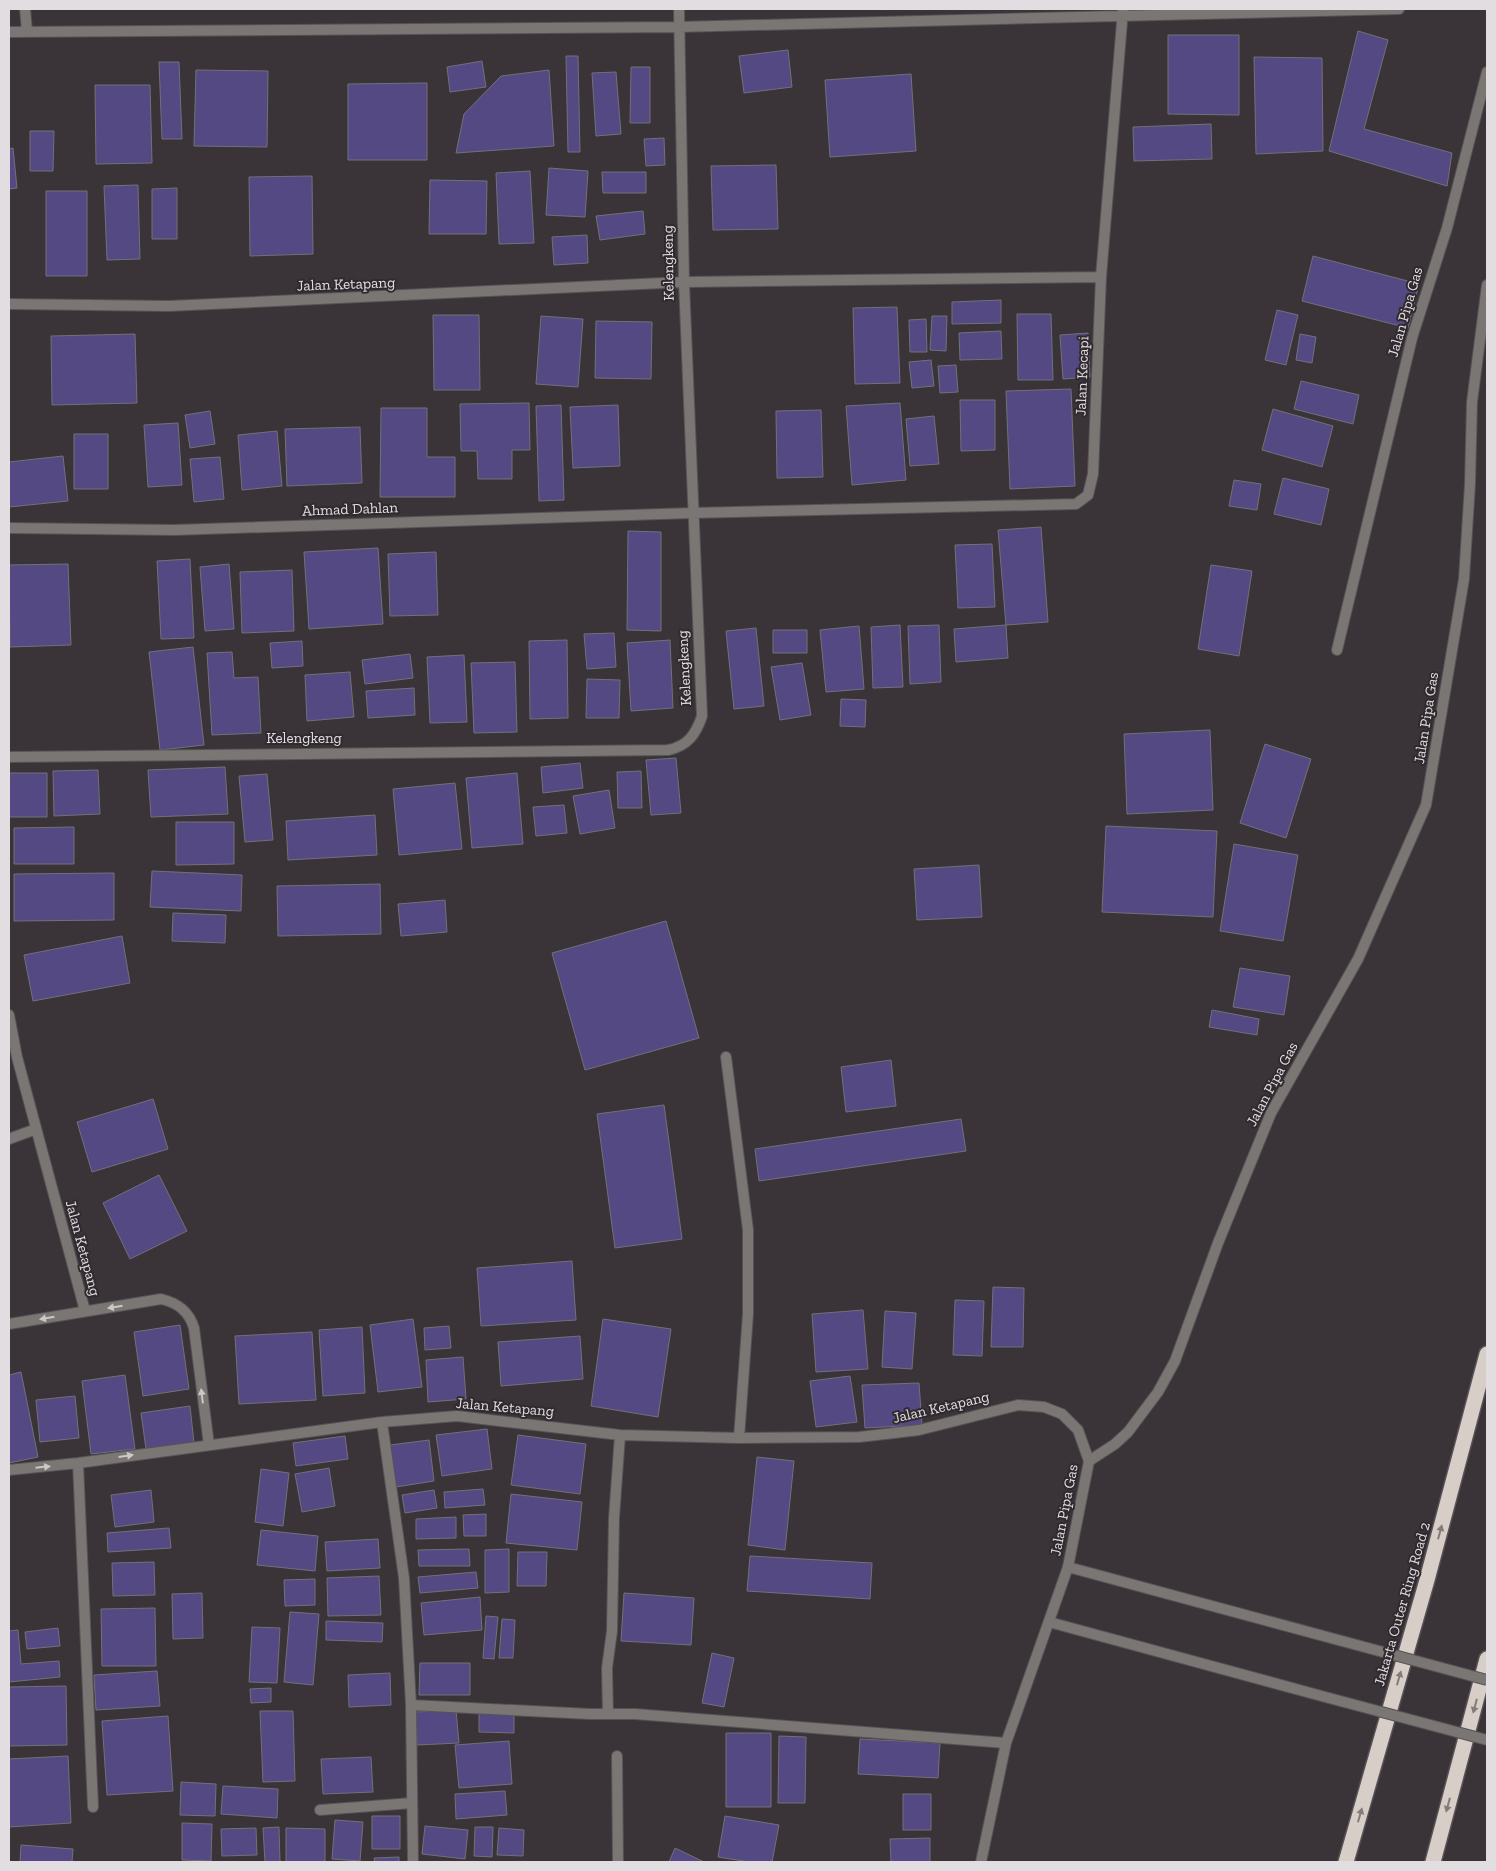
<svg xmlns="http://www.w3.org/2000/svg" width="1496" height="1871" viewBox="0 0 1496 1871" font-family="'Zilla Slab',serif">
	<rect width="100%" height="100%" fill="#3a3439"/>
	<path fill="#544982" stroke="#717179" d="M1358,31L1388,40L1364,129L1452,153L1447,186L1329,151Z
		M1168,35H1239V115L1168,114Z
		M788,50L792,87L744,93L739,56Z
		M566,56H578L580,152H568Z
		M1254,57L1322,58L1323,151L1256,154Z
		M482,61L486,87L450,92L447,67Z
		M159,62H179L182,139H162Z
		M631,67H650V123H630Z
		M196,70L268,71L267,147L194,146Z
		M549,70L554,146L456,153L464,114L501,76Z
		M616,72L621,134L596,136L592,73Z
		M911,74L916,151L830,157L825,80Z
		M427,83V160H348V84Z
		M95,85H150L152,163L96,164Z
		M1211,124L1212,159L1134,161L1133,127Z
		M30,131H54L53,171H30Z
		M664,138L665,165L646,166L644,139Z
		M13,148L17,188L9,189V149Z
		M776,165L778,229L713,230L711,166Z
		M549,168L588,171L585,217L546,215Z
		M530,171L534,243L499,244L496,173Z
		M602,172H646V193H603Z
		M312,176L313,254L250,256L249,177Z
		M430,180L487,181L486,234H429Z
		M138,185L140,259L107,260L104,186Z
		M177,188V239H152V189Z
		M46,191H87V276H46Z
		M643,211L645,234L600,240L596,216Z
		M587,235L588,263L554,265L552,237Z
		M1313,256L1419,284L1408,328L1302,301Z
		M1001,300V323L952,324V302Z
		M897,307L900,383L855,384L853,308Z
		M1277,310L1298,315L1286,365L1265,360Z
		M1017,314H1051L1053,380H1018Z
		M433,315H479L480,390H434Z
		M541,316L583,319L578,387L536,384Z
		M932,316H947L946,351L930,350Z
		M926,319L927,352H910L909,320Z
		M596,321L652,322L651,379L595,378Z
		M1001,331L1002,359L960,360L959,333Z
		M1088,333L1090,377L1063,379L1060,335Z
		M135,334L137,403L52,405L51,336Z
		M1300,334L1316,337L1312,363L1296,360Z
		M931,360L934,386L912,388L909,362Z
		M956,365L958,392L940,393L938,366Z
		M1301,381L1359,395L1353,424L1294,409Z
		M1071,389L1075,486L1010,489L1006,391Z
		M960,400H995V450L961,451Z
		M529,403L530,450H512V479H478L477,451H461L460,404Z
		M900,403L906,480L852,485L846,406Z
		M561,405L564,500L539,501L536,406Z
		M618,405L620,466L573,468L570,407Z
		M381,408H427V457H455V497H380Z
		M1273,409L1333,426L1322,467L1262,450Z
		M821,410L823,477L777,478L776,411Z
		M210,411L215,444L190,448L185,415Z
		M934,416L939,464L910,466L906,419Z
		M178,423L182,485L148,487L144,425Z
		M360,427L362,483L287,486L285,429Z
		M277,431L282,486L242,490L238,435Z
		M74,434H108V489H74Z
		M63,456L68,501L9,507V462Z
		M220,457L224,499L194,502L190,459Z
		M1283,478L1329,489L1321,525L1274,514Z
		M1234,480L1261,484L1257,510L1229,506Z
		M1041,527L1048,622L1006,625L998,530Z
		M628,531L661,532V631L627,630Z
		M992,544L995,607L958,608L955,545Z
		M378,548L383,624L309,629L304,552Z
		M436,552L438,615L390,616L388,554Z
		M190,559L194,638L161,639L157,561Z
		M68,564L71,645L10,647L9,565Z
		M229,564L234,629L205,631L200,567Z
		M1211,565L1252,571L1239,656L1198,649Z
		M292,570L294,631L242,633L240,572Z
		M900,625L903,687L873,688L871,627Z
		M939,625L941,682L910,684L908,626Z
		M1006,625L1008,658L956,662L954,629Z
		M859,626L864,689L826,692L820,630Z
		M756,628L764,706L734,709L726,631Z
		M773,630H807V653H773Z
		M614,633L616,667L587,669L584,634Z
		M567,640L568,718L530,719L529,641Z
		M670,640L673,708L631,711L627,643Z
		M302,641L303,666L272,668L270,643Z
		M193,647L204,745L160,750L149,652Z
		M232,652L234,678L258,677L261,733L212,735L207,653Z
		M410,654L413,678L365,684L362,660Z
		M464,655L467,722L430,723L427,657Z
		M515,662L517,732L474,733L471,663Z
		M802,663L811,715L780,720L771,667Z
		M350,672L354,717L307,721L305,675Z
		M587,679L620,680L619,718H586Z
		M414,688L415,715L368,718L366,691Z
		M841,699L866,700L865,727L840,726Z
		M1210,730L1213,810L1127,814L1124,734Z
		M1265,744L1311,759L1286,838L1240,823Z
		M676,758L681,813L651,815L646,760Z
		M580,763L583,788L543,793L541,767Z
		M225,767L228,814L151,817L148,770Z
		M98,770L100,814L54,816L53,771Z
		M641,771L642,808H618L617,772Z
		M9,773H47V817H9Z
		M517,773L523,844L472,848L466,778Z
		M267,774L273,840L245,842L239,776Z
		M455,783L462,849L399,855L393,789Z
		M609,790L615,828L580,834L573,796Z
		M564,805L567,833L536,836L533,807Z
		M375,815L377,855L288,860L286,821Z
		M176,822H234V864L176,865Z
		M1106,826L1217,831L1213,917L1102,912Z
		M74,827V864H14V828Z
		M1234,844L1298,855L1283,941L1220,931Z
		M979,865L982,917L917,920L914,869Z
		M152,871L242,875L241,911L150,907Z
		M114,873V920L14,921V874Z
		M380,884L381,934L278,936L277,886Z
		M445,900L447,932L401,936L398,904Z
		M173,913L226,915L225,943L172,941Z
		M666,921L699,1038L585,1070L552,953Z
		M122,936L130,983L33,1001L24,955Z
		M1240,968L1290,976L1284,1015L1233,1007Z
		M1212,1010L1259,1019L1257,1035L1209,1027Z
		M891,1060L896,1106L846,1112L841,1067Z
		M153,1099L168,1149L92,1172L77,1122Z
		M664,1105L682,1239L615,1248L597,1114Z
		M961,1119L966,1151L759,1181L755,1149Z
		M159,1175L187,1231L130,1259L103,1203Z
		M572,1261L576,1320L481,1326L477,1268Z
		M993,1287L1024,1288L1023,1347H991Z
		M955,1300L984,1301L982,1356L953,1355Z
		M863,1310L868,1369L816,1372L812,1314Z
		M885,1311L916,1313L912,1369L882,1367Z
		M413,1319L422,1387L378,1392L370,1325Z
		M603,1319L671,1329L658,1417L591,1406Z
		M180,1325L189,1389L143,1396L134,1332Z
		M449,1326L451,1348L425,1350L424,1328Z
		M362,1327L365,1393L323,1396L319,1330Z
		M312,1332L316,1400L239,1404L235,1336Z
		M580,1336L583,1379L501,1386L498,1342Z
		M463,1357L466,1399L428,1402L426,1360Z
		M21,1372L38,1457L9,1463V1375Z
		M125,1375L135,1449L91,1454L82,1381Z
		M850,1376L857,1422L816,1427L810,1381Z
		M919,1383L922,1425L865,1428L862,1385Z
		M75,1396L79,1438L40,1442L36,1400Z
		M190,1406L194,1443L146,1449L141,1413Z
		M487,1429L492,1469L442,1476L436,1435Z
		M518,1435L586,1444L580,1494L511,1485Z
		M345,1436L348,1459L296,1466L293,1443Z
		M429,1440L434,1481L396,1487L390,1445Z
		M757,1457L794,1461L785,1550L748,1545Z
		M329,1468L335,1506L302,1512L295,1474Z
		M261,1469L289,1473L283,1526L255,1522Z
		M483,1489L485,1505L445,1508L444,1492Z
		M151,1490L154,1522L115,1527L111,1495Z
		M434,1490L437,1508L405,1513L402,1495Z
		M511,1494L582,1502L577,1550L506,1543Z
		M486,1514V1536H464L463,1515Z
		M456,1517V1538L416,1539V1519Z
		M169,1528L171,1548L108,1552L107,1533Z
		M261,1530L318,1536L315,1571L257,1565Z
		M378,1539L380,1568L327,1571L325,1542Z
		M469,1549L470,1566H419L418,1550Z
		M509,1549V1592L485,1593V1550Z
		M518,1552H547L546,1586H517Z
		M750,1556L872,1563L870,1599L747,1591Z
		M154,1562L155,1595L113,1596L112,1563Z
		M476,1572L478,1588L420,1593L418,1577Z
		M379,1576L381,1615L328,1616L327,1578Z
		M315,1579V1605L285,1606L284,1580Z
		M202,1593L203,1638L173,1639L172,1594Z
		M624,1593L694,1598L691,1645L621,1641Z
		M480,1597L482,1630L424,1635L421,1603Z
		M155,1608L156,1666H102L101,1609Z
		M290,1612L319,1614L313,1685L284,1682Z
		M486,1616L498,1617L494,1659L483,1658Z
		M502,1619L515,1620L513,1658H499Z
		M326,1621L383,1623L382,1642L326,1640Z
		M252,1627L280,1628L277,1683L249,1682Z
		M58,1628L60,1646L27,1649L25,1632Z
		M18,1630L21,1664L59,1661L60,1677L9,1682V1631Z
		M712,1653L734,1658L724,1707L702,1703Z
		M420,1663H470V1695H419Z
		M157,1671L160,1706L96,1710L94,1675Z
		M390,1673L391,1705L349,1707L348,1675Z
		M66,1686L67,1745L9,1746V1687Z
		M271,1688V1702L251,1703L250,1689Z
		M456,1710L459,1743L417,1745L416,1712Z
		M260,1711H293L295,1781L263,1782Z
		M479,1713L514,1714V1733L479,1732Z
		M168,1716L173,1791L107,1795L102,1721Z
		M726,1733H771V1807H726Z
		M779,1736L806,1737L805,1803H778Z
		M860,1739L940,1743L938,1778L858,1774Z
		M509,1741L512,1784L459,1788L455,1745Z
		M68,1756L71,1823L9,1827V1759Z
		M371,1757L373,1792L323,1794L321,1759Z
		M181,1782L216,1784L215,1816L180,1815Z
		M223,1786L278,1789L277,1818L221,1814Z
		M505,1791L507,1815L456,1819L455,1794Z
		M903,1794H931V1830H903Z
		M372,1816H400V1849H372Z
		M725,1816L779,1825L772,1862H749L718,1857Z
		M335,1820L363,1822L360,1861L332,1859Z
		M182,1823L212,1824L211,1861L182,1860Z
		M425,1826L468,1830L465,1859L422,1854Z
		M279,1827L280,1862H265L263,1828Z
		M475,1827H493L492,1857L474,1856Z
		M256,1828L257,1855L222,1856L221,1829Z
		M286,1828L325,1829V1862H286Z
		M499,1828L524,1830L523,1856L497,1855Z
		M930,1838V1862H891L890,1839Z
		M21,1845L73,1849L72,1862H20Z
		M675,1848L704,1862H669Z
		M399,1857V1862H375L374,1858Z"/>
	<g fill="none" stroke-linecap="round" stroke-linejoin="round">
		<defs>
			<path id="lane" d="M1089,1461L1115,1444L1128,1432L1158,1392L1175,1361L1218,1243L1271,1113L1358,959L1426,805L1464,579L1470,484L1472,402L1487,285
				M1068,1567L1342,1641
				M1049,1622L1329,1698"/>
			<path id="street" d="M25,9L27,31
				M9,32L678,27L1399,9
				M1101,277L1123,10
				M9,304L169,306L684,282L1101,277L1093,474L1088,495L1076,504L692,513L174,530L9,528
				M1337,650L1412,338L1447,228L1487,72
				M9,757L668,750C688,746 696,734 702,716L684,282L679,9
				M9,1015L17,1057L85,1311
				M726,1057L748,1230V1314L739,1438
				M9,1139L36,1129
				M9,1324L161,1299C178,1303 189,1311 194,1328L209,1445
				M382,1422L404,1578L411,1705L413,1862
				M78,1463L93,1807
				M9,1470L78,1463L382,1422L457,1416L620,1435L739,1438L859,1437L894,1433L919,1430L1018,1405L1044,1407L1062,1414L1078,1430L1089,1461L1068,1567L1006,1743L981,1862
				M411,1705L590,1714H635L1006,1743
				M608,1714L607,1668L612,1631L614,1518L620,1435
				M617,1756L618,1862
				M320,1810L412,1803"/>
			<path id="highway" d="M1346,1862L1427,1580L1487,1354
				M1433,1862L1487,1659"/>
		</defs>
		<use href="#lane" stroke="#585257" stroke-width="12"/>
		<use href="#street" stroke="#585257" stroke-width="12"/>
		<use href="#highway" stroke="#585257" stroke-width="18"/>
		<use href="#lane" stroke="#797673" stroke-width="10"/>
		<use href="#street" stroke="#797673" stroke-width="10"/>
		<use href="#highway" stroke="#d6cec7" stroke-width="15"/>
		<defs>
			<path id="lane-bridge" d="M1342,1641L1487,1680
				M1329,1698L1487,1740"/>
		</defs>
		<use href="#lane-bridge" stroke="#585257" stroke-width="12" stroke-linecap="butt"/>
		<use href="#lane-bridge" stroke="#797673" stroke-width="10"/>
	</g>
	<defs><path id="oneway-solid" d="M-6-.8H1V-3.2L6.5 0L1 3.2V.8H-6Z" transform="scale(1.25)"/></defs>
	<g fill="#ccc8ca">
		<use href="#oneway-solid" transform="translate(115 1307) rotate(171)"/>
		<use href="#oneway-solid" transform="translate(47 1318) rotate(170)"/>
		<use href="#oneway-solid" transform="translate(202 1396) rotate(-97)"/>
		<use href="#oneway-solid" transform="translate(126 1456) rotate(-8)"/>
		<use href="#oneway-solid" transform="translate(43 1467) rotate(-6)"/>
	</g>
	<g fill="#837c7b">
		<use href="#oneway-solid" transform="translate(1440 1532) rotate(-75)"/>
		<use href="#oneway-solid" transform="translate(1399 1678) rotate(-74)"/>
		<use href="#oneway-solid" transform="translate(1475 1706) rotate(105)"/>
		<use href="#oneway-solid" transform="translate(1448 1805) rotate(105)"/>
		<use href="#oneway-solid" transform="translate(1360 1815) rotate(-74)"/>
	</g>
	<g text-anchor="middle" stroke-width="4" stroke-linejoin="round" paint-order="stroke">
		<g font-size="15" fill="#e1dde0" stroke="#302a2f">
			<text transform="translate(668 263) rotate(-91)" y="5">Kelengkeng</text>
			<text transform="translate(346 284) rotate(-2)" y="5">Jalan Ketapang</text>
			<text transform="translate(1405 312) rotate(-74)" y="5">Jalan Pipa Gas</text>
			<text transform="translate(1082 376) rotate(-88)" y="5">Jalan Kecapi</text>
			<text transform="translate(350 509) rotate(-2)" y="5">Ahmad Dahlan</text>
			<text transform="translate(684 668) rotate(-93)" y="5">Kelengkeng</text>
			<text transform="translate(1426 718) rotate(-81)" y="5">Jalan Pipa Gas</text>
			<text x="304" y="743">Kelengkeng</text>
			<text transform="translate(1272 1084) rotate(-62)" y="5">Jalan Pipa Gas</text>
			<text transform="translate(83 1248) rotate(75)" y="5">Jalan Ketapang</text>
			<text transform="translate(505 1407) rotate(5)" y="5">Jalan Ketapang</text>
			<text transform="translate(941 1407) rotate(-13)" y="5">Jalan Ketapang</text>
			<text transform="translate(1064 1510) rotate(-79)" y="5">Jalan Pipa Gas</text>
			<text transform="translate(1402 1604) rotate(-74)" y="5">Jakarta Outer Ring Road 2</text>
		</g>
	</g>
	<rect width="1496" height="1871" fill="none" stroke="#e1dde0" stroke-width="20"/>
</svg>
